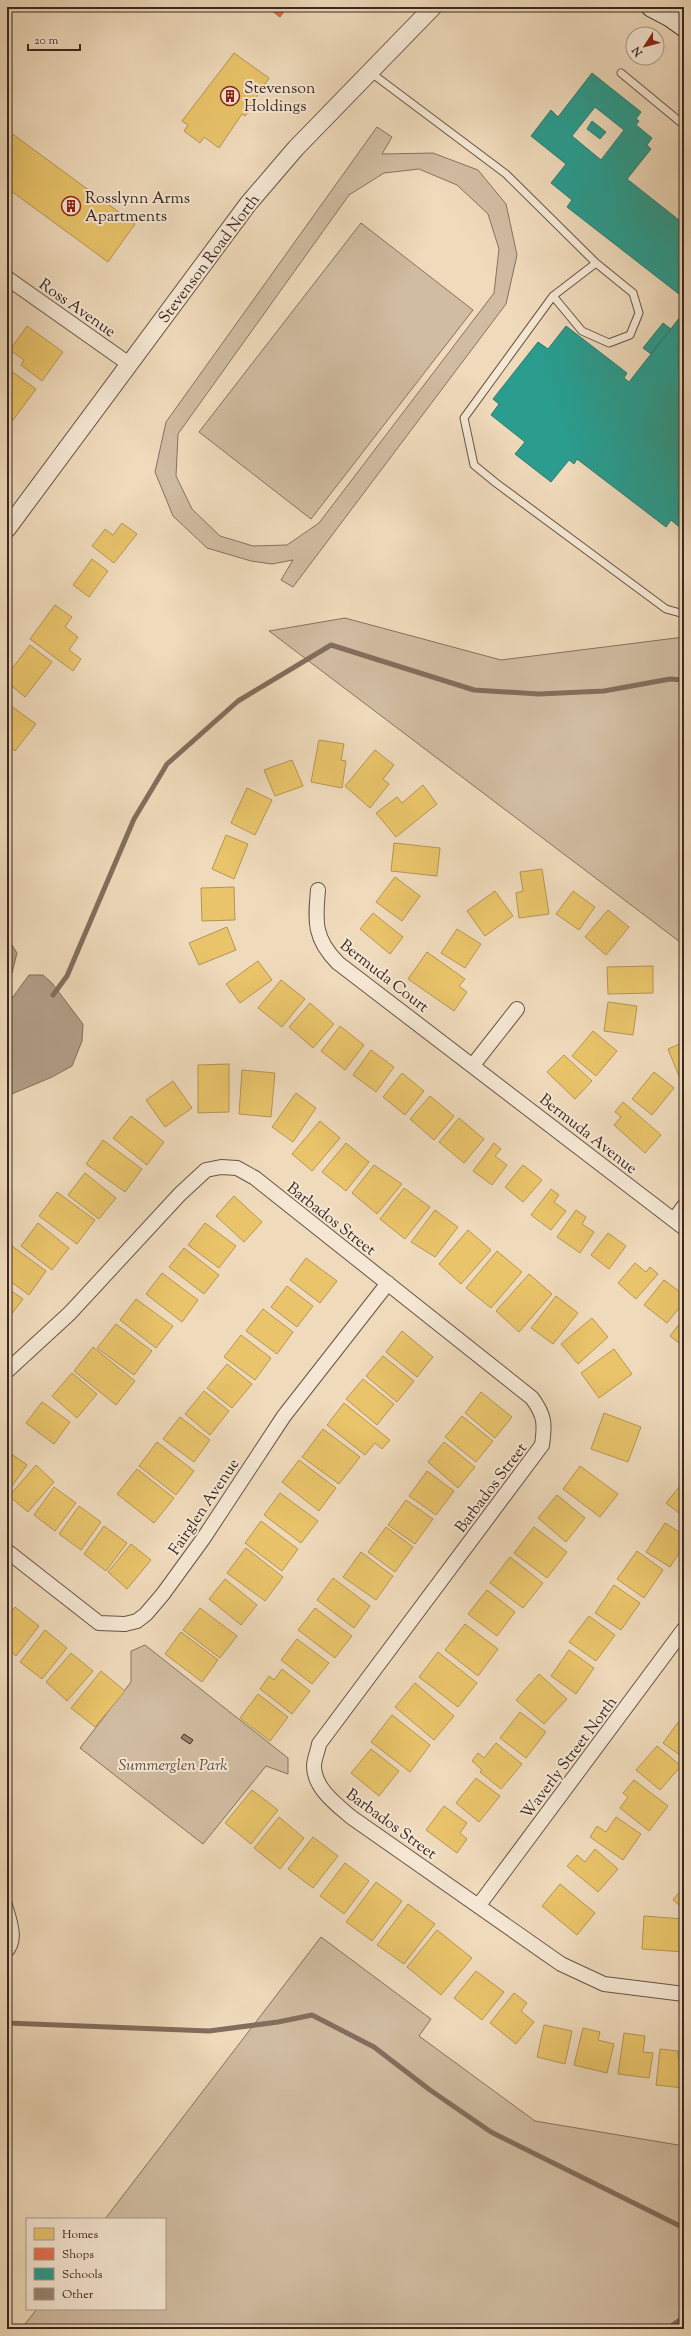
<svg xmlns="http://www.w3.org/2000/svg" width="691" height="2336" viewBox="0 0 691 2336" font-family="'Sorts Mill Goudy',serif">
  <rect width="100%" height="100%" fill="#efdabb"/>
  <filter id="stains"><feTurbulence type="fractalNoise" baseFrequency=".005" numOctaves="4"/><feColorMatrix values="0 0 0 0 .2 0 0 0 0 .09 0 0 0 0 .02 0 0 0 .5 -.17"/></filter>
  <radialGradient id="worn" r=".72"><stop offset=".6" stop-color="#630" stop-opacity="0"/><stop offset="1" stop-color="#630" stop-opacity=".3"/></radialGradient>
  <!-- green -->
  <path fill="#d0bca1" stroke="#867260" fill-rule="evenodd" d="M377,127L392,137L382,154L433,153L478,170L506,204L517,255L506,304L293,587L281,580L293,560L272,564L251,561L207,548L173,516L155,472L166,422ZM419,169L457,185L488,214L499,249L494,293L319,523L287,545L253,546L220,536L192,509L176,476L178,434L349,195L384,173Z
    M361,223L473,310L311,519L199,432Z
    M345,618L501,660L684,637V945L269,631Z
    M145,1645L288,1758V1774L266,1766L203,1844L80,1748L131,1682V1651Z
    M321,1937L431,2019L419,2036L535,2121L684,2146V2329H21L37,2309H165V2219H105Z"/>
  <!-- water -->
  <path fill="#b29d86" stroke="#826e5d" d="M7,937L17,953L12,973L7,980Z
    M29,975H43L52,983L83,1024L82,1041L72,1066L52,1077L7,1096V1005Z"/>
  <!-- homes -->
  <path fill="#e9c46a" stroke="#b59554" d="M234,53L269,78L251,105L253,106L245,116L242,114L219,148L204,137L200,143L184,131L188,125L182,121Z
    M7,130L135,224L108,262L7,188Z
    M27,326L63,352L42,381L21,365L24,360L10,350Z
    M7,368L36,389L13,420L7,416Z
    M7,423L12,427L7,435Z
    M122,523L137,534L114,563L92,546L105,529L113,535Z
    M92,559L108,571L89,597L73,585Z
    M55,605L72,617L65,627L78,637L69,650L81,659L73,671L30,639Z
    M30,645L52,662L25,697L7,682V675Z
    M7,703L36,724L15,751L11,748L7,753Z
    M319,740L344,744L341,760L346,761L342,788L311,782Z
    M375,750L394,765L383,779L389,784L370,808L345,786Z
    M292,760L303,786L275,796L264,770Z
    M423,785L437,804L396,837L376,813L397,797L402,803Z
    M247,788L272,800L255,835L231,823Z
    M226,835L248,844L234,879L212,869Z
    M394,843L440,848L437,876L391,871Z
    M542,869L549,914L519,918L516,893L523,891L520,872Z
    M395,877L420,896L402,921L376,902Z
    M234,887L235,920L202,921L201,888Z
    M495,891L513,916L485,936L467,911Z
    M573,891L595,907L579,930L556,914Z
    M608,910L629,927L606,955L585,937Z
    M373,913L403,937L390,954L360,929Z
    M227,927L236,950L199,965L189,943Z
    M457,929L481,944L465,968L441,953Z
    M427,952L465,979L459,986L467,992L454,1011L408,979Z
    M258,961L272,980L240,1003L226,984Z
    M653,966V993L608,994L607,967Z
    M281,980L305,999L282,1027L258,1008Z
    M608,1002L637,1006L633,1035L604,1031Z
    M310,1003L334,1024L313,1048L289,1027Z
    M340,1026L364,1045L345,1070L321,1051Z
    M593,1031L617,1051L596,1076L572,1056Z
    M684,1042V1080L681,1081L668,1049Z
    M371,1050L394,1067L376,1092L353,1075Z
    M564,1055L592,1081L575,1099L547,1072Z
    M229,1064V1112L198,1113V1065Z
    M242,1070L275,1073L271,1117L239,1114Z
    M654,1072L674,1088L652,1115L632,1099Z
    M402,1073L424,1091L405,1115L383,1097Z
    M173,1081L192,1108L165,1127L146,1100Z
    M296,1093L316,1108L293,1142L272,1127Z
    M430,1096L454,1116L434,1140L410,1119Z
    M623,1102L661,1135L645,1153L614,1125L621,1117L615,1112Z
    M131,1116L164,1142L147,1165L113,1138Z
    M459,1118L484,1139L464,1163L439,1142Z
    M320,1121L340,1138L312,1171L292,1154Z
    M103,1140L142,1169L125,1192L86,1164Z
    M346,1143L369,1162L346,1191L322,1172Z
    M494,1143L501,1149L495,1156L507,1165L492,1185L473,1171Z
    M374,1165L402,1184L377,1214L352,1193Z
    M523,1165L542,1180L523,1202L505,1187Z
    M85,1173L116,1198L99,1219L68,1195Z
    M404,1188L430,1207L405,1239L380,1219Z
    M551,1189L559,1195L554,1202L566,1211L551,1230L531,1215Z
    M57,1192L95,1220L77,1244L39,1216Z
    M234,1196L262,1222L244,1242L216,1216Z
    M435,1210L458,1227L435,1257L411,1242Z
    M576,1210L586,1217L582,1224L594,1232L580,1253L557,1237Z
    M38,1223L69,1248L52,1270L21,1246Z
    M205,1223L236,1246L219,1268L188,1245Z
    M468,1230L491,1250L461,1284L439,1264Z
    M608,1233L626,1246L609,1269L591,1255Z
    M8,1243L46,1271L29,1295L7,1279Z
    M184,1248L219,1275L204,1294L169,1267Z
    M497,1251L522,1272L491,1308L466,1288Z
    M306,1258L337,1281L320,1303L290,1280Z
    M635,1263L646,1272L650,1267L658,1274L636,1299L618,1283Z
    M162,1273L198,1300L182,1322L146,1294Z
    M529,1274L552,1294L519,1332L496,1311Z
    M664,1280L684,1295V1302L667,1323L644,1305Z
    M287,1286L313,1306L297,1327L271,1307Z
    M7,1288L23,1299L7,1320Z
    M556,1296L578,1313L553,1344L531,1328Z
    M136,1299L173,1326L156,1348L120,1320Z
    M263,1309L293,1332L277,1354L246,1331Z
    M592,1318L608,1337L578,1364L561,1344Z
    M684,1318V1347L670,1336Z
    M116,1324L152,1351L134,1375L97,1348Z
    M402,1331L433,1357L417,1377L386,1352Z
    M241,1335L271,1358L255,1380L224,1357Z
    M93,1347L135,1381L116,1405L74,1371Z
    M614,1349L632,1374L599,1398L581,1373Z
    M383,1356L414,1381L397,1402L366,1376Z
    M227,1364L252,1384L232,1408L207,1388Z
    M72,1373L97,1394L77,1418L52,1396Z
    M363,1379L394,1404L377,1425L346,1399Z
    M204,1391L229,1411L210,1435L185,1414Z
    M481,1392L512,1417L495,1438L465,1413Z
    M42,1402L70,1422L54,1444L26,1423Z
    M344,1403L390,1440L382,1449L375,1443L365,1455L327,1425Z
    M604,1413L641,1427L628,1462L591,1449Z
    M462,1416L493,1441L476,1462L445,1437Z
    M180,1417L210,1440L194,1462L163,1439Z
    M323,1429L360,1457L339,1484L302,1457Z
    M157,1442L194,1471L176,1495L139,1466Z
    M444,1442L475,1467L458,1488L428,1462Z
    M7,1451L27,1465L7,1493Z
    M299,1460L336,1488L319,1511L282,1482Z
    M36,1465L54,1482L28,1512L9,1496Z
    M580,1466L618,1494L600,1517L563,1489Z
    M137,1469L174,1498L154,1523L117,1494Z
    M427,1471L454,1491L436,1515L409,1496Z
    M684,1481V1517L666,1503Z
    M54,1487L76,1503L55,1531L34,1515Z
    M280,1493L318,1521L301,1543L264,1515Z
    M557,1495L585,1518L566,1542L538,1518Z
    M406,1500L433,1519L415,1544L388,1525Z
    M79,1506L101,1522L81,1550L59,1534Z
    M261,1521L298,1549L282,1571L245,1543Z
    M665,1523L684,1535V1545L670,1567L646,1552Z
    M104,1526L127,1543L106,1571L84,1554Z
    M386,1527L413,1547L395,1572L368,1552Z
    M534,1527L567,1552L547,1578L514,1553Z
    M131,1544L151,1560L127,1589L108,1572Z
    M246,1548L283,1577L265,1601L227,1573Z
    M637,1551L663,1570L644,1598L617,1579Z
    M361,1552L393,1576L376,1600L343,1577Z
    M510,1557L543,1583L523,1608L490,1583Z
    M333,1578L370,1606L354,1628L317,1600Z
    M225,1579L257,1605L241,1625L209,1599Z
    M614,1585L640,1603L621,1630L595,1613Z
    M487,1590L515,1612L497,1636L468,1614Z
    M15,1607L39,1626L16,1656L7,1648V1618Z
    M200,1608L237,1636L220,1658L183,1630Z
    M315,1608L352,1636L335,1658L298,1630Z
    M589,1616L615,1635L596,1661L569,1642Z
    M465,1624L498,1649L478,1676L445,1650Z
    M45,1630L67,1648L42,1679L20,1662Z
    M181,1632L218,1660L202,1682L165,1654Z
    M297,1639L329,1663L312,1684L281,1660Z
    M569,1650L594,1668L576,1694L551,1676Z
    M438,1652L477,1683L458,1707L419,1677Z
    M71,1653L93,1671L67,1701L46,1682Z
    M282,1669L310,1691L292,1714L260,1689L269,1676L274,1680Z
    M101,1671L125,1691L95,1727L71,1708Z
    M539,1674L567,1699L544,1724L516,1700Z
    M415,1683L454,1716L434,1740L395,1707Z
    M258,1694L288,1717L270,1741L240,1718Z
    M520,1712L546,1732L526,1758L500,1738Z
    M392,1715L430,1745L410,1772L371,1742Z
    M682,1717L684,1718V1758L663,1743Z
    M496,1743L522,1764L501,1789L480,1772L482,1770L472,1761L478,1753L484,1758Z
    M657,1746L681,1766L660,1790L636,1770Z
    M371,1749L399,1771L379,1796L351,1773Z
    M476,1778L500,1796L479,1822L456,1803Z
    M634,1780L668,1806L649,1831L620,1808L628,1797L623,1793Z
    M252,1790L278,1810L251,1844L225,1823Z
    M444,1806L467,1823L460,1833L467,1839L457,1853L426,1830Z
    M279,1817L304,1838L280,1869L254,1848Z
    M616,1817L641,1834L623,1860L590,1837L597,1826L606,1832Z
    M313,1837L338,1856L313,1888L288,1869Z
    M595,1849L618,1869L598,1892L567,1866L577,1855L585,1862Z
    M345,1863L369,1881L344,1914L320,1896Z
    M376,1882L402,1901L372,1941L346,1922Z
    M560,1884L595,1913L577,1935L542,1906Z
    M684,1886V1909L673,1900Z
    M408,1904L435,1924L404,1964L377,1945Z
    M644,1916L684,1919V1952L642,1949Z
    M437,1930L472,1958L441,1995L407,1967Z
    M476,1971L504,1992L482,2020L454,1998Z
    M514,1993L527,2003L521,2011L534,2022L516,2044L490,2023Z
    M544,2025L572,2031L565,2064L537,2057Z
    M583,2028L600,2032L598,2040L614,2044L607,2073L574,2065Z
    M624,2033L645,2036L643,2052L653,2053L649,2078L618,2074Z
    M660,2049L678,2051V2058L684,2059V2088L656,2085Z"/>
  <!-- shops -->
  <path fill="#e76f51" stroke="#b35a42" d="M267,7H287L280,17Z"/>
  <!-- schools -->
  <path fill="#2a9d8f" stroke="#2f7a6e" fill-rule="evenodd" d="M592,73L641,112L636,119L639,121L636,125L652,138L647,145L651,149L627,179L684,224V298L567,207L572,200L551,183L566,164L531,136L551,110L558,117ZM595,107L624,130L601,160L572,136Z
    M592,121L606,132L600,139L587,129Z
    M684,312V531L671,520L666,527L577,459L574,464L569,460L551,482L515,454L525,442L491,415L499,404L493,399L538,342L548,349L566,326L627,373L624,378L629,382Z
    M663,323L671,329L651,354L643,348Z"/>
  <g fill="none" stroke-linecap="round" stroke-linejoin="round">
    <!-- stream -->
    <path stroke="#826e5d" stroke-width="5" d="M53,995L67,976L134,819L167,764L238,701L331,645L474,690L539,694L604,691L670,679L684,680
      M7,2023L209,2031L278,2022L312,2015L374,2047L430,2090L491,2132L684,2228
      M667,2329L684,2317"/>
  </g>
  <!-- building -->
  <path fill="#998571" stroke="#3b2820" d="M184,1734L193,1740L190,1744L181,1738Z"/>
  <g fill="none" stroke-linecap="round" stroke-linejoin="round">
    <defs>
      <path id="service" d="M370,72L506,174L596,263L633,293L639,313L630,335L609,343L582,331L553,296L596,263
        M621,73L684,125
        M553,296L464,418L474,465L496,483L666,609L684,614
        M7,1900C12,1918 23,1941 7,1955"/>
      <path id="minor" d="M7,278L129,364
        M318,890C315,922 314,939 338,963L684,1228
        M473,1065L517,1009
        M674,1220L684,1206
        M7,1371L70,1313L180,1194L206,1170L221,1167L237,1168L255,1178L532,1398C545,1416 545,1424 542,1445L319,1744C318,1751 314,1759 314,1766C314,1788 336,1804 351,1817L561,1964L604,1984L684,1994
        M7,1551L99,1623L125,1624L137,1621L146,1614L163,1594L203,1539L284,1416L388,1283
        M479,1905L684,1629"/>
      <path id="tertiary" d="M7,529L248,204L296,148L433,7"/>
      <path id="secondary" d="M651,7L670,17L684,27"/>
    </defs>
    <!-- service casing -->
    <use href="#service" stroke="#685447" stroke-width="9"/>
    <!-- minor casing -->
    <use href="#minor" stroke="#685447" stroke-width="16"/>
    <!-- tertiary casing -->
    <use href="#tertiary" stroke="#685447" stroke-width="19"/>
    <!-- secondary casing -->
    <use href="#secondary" stroke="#3b2820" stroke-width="21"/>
    <!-- service -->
    <use href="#service" stroke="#f5e7d3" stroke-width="7"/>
    <!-- minor -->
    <use href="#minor" stroke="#f5e7d3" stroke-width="14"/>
    <!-- tertiary -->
    <use href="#tertiary" stroke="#f5e7d3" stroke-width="17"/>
    <!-- secondary -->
    <use href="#secondary" stroke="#f5e7d3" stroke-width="19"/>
  </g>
  <!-- icons -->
  <defs>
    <symbol id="building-ring" viewBox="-11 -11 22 22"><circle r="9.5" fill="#f5e7d3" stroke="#8f2418" stroke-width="1.5"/><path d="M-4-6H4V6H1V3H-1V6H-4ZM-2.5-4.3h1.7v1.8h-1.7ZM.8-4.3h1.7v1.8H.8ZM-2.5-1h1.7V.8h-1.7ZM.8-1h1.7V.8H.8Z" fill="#8f2418"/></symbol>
  </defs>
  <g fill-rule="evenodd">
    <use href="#building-ring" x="219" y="85" width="22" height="22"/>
    <use href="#building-ring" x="60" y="195" width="22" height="22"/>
  </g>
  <g text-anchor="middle" stroke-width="4" stroke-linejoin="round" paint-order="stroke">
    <!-- poi labels -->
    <g font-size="16" fill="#3b2820" stroke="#f5e7d3" text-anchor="start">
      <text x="244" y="93">Stevenson<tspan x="244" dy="18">Holdings</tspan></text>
      <text x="85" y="203">Rosslynn Arms<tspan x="85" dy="18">Apartments</tspan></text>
    </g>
    <!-- street labels -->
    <g font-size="16" fill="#3b2820" stroke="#f5e7d3">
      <text transform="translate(208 258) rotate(-53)" y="6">Stevenson Road North</text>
      <text transform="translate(78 307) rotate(35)" y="6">Ross Avenue</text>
      <text transform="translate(385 975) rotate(38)" y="6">Bermuda Court</text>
      <text transform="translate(589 1133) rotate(38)" y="6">Bermuda Avenue</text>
      <text transform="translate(332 1218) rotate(38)" y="6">Barbados Street</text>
      <text transform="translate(490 1487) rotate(-53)" y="6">Barbados Street</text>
      <text transform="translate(203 1506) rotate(-56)" y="6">Fairglen Avenue</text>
      <text transform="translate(568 1757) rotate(-53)" y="6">Waverly Street North</text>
      <text transform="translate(392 1823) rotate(36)" y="6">Barbados Street</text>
    </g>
    <!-- park labels -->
    <g font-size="16" font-style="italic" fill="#604d40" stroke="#f5e7d3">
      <text x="173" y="1770">Summerglen Park</text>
    </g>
  </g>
  <!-- margin -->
  <rect width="691" height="2336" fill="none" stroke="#efdabb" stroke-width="24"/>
  <rect x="8" y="8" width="675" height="2320" fill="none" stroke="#3b2820" stroke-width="2"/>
  <rect x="12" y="12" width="667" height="2312" fill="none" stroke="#3b2820"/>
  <!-- legend -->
  <rect x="26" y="2218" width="140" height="92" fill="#f5e7d3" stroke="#ab9b8b"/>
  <rect x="34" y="2228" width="20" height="12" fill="#e9c46a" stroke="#ab9b8b"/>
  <text x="62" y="2238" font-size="12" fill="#3b2820">Homes</text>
  <rect x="34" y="2248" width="20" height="12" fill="#e76f51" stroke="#ab9b8b"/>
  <text x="62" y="2258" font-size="12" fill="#3b2820">Shops</text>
  <rect x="34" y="2268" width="20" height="12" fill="#2a9d8f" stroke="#ab9b8b"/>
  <text x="62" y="2278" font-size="12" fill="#3b2820">Schools</text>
  <rect x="34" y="2288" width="20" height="12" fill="#998571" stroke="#ab9b8b"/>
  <text x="62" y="2298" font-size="12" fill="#3b2820">Other</text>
  <!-- north arrow -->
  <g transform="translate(645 46) rotate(234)"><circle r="19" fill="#f5e7d3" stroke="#ab9b8b"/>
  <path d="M0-3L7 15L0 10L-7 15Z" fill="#8f2418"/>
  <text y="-6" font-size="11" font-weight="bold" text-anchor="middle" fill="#3b2820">N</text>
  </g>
  <!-- scale -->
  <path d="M28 44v6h52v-6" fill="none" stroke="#3b2820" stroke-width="2"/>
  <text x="34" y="44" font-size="12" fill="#3b2820" stroke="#f5e7d3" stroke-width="3" paint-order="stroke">20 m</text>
  <rect width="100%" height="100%" filter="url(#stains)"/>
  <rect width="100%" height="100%" fill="url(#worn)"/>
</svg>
